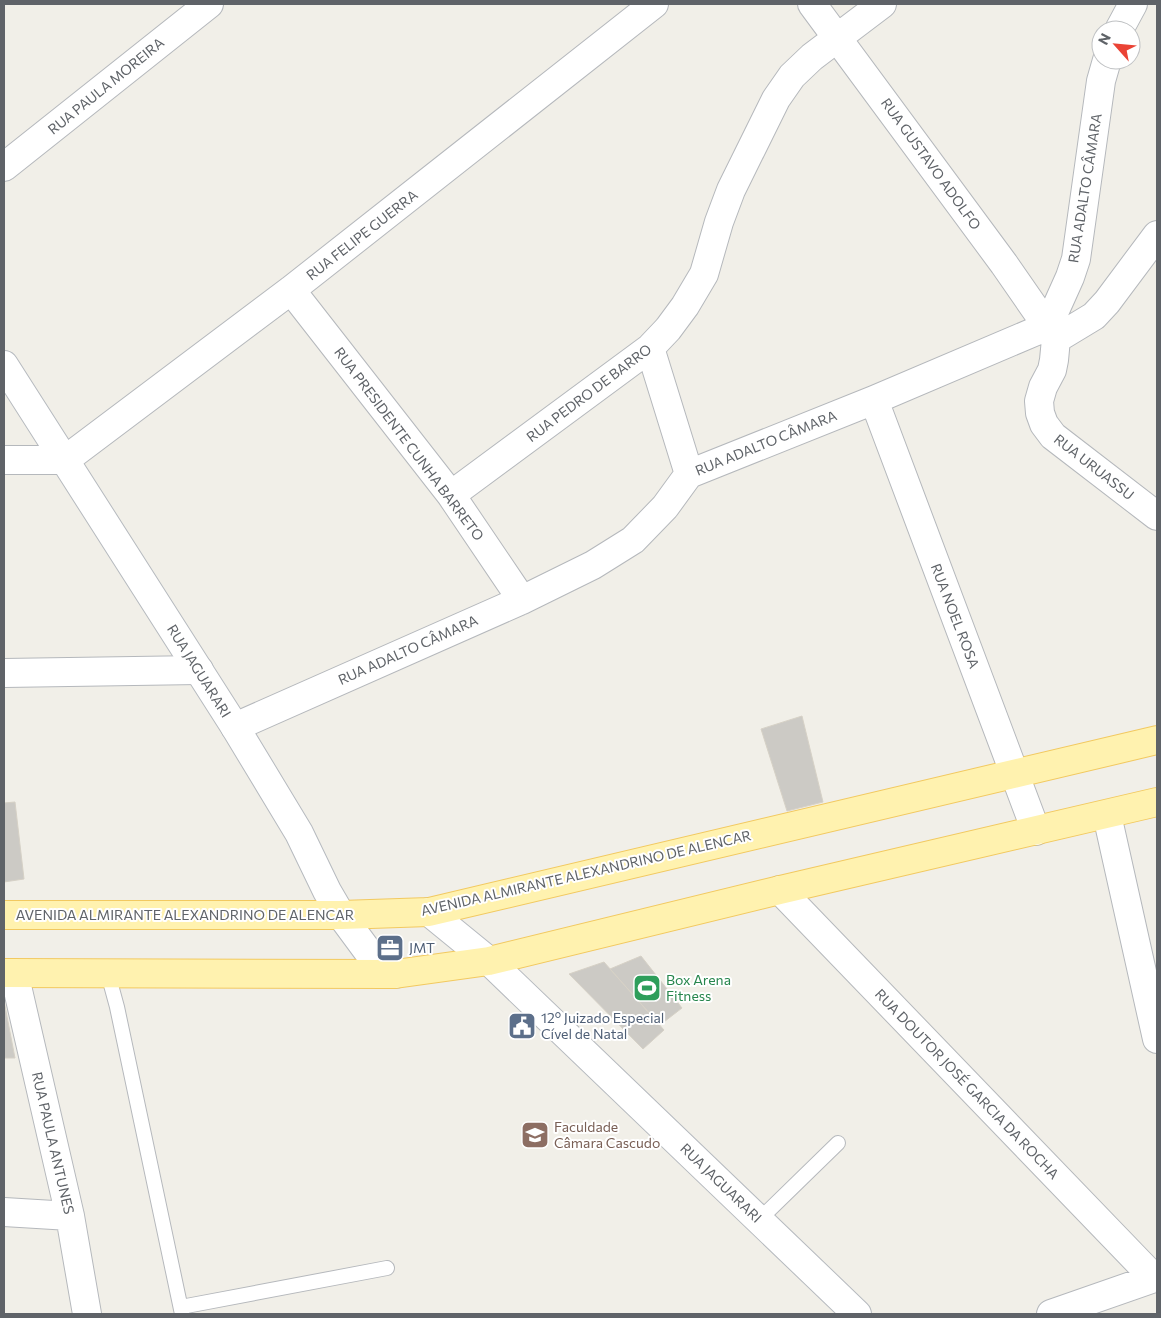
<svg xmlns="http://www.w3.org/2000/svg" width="1161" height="1318" viewBox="0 0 1161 1318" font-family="Commissioner,sans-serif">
  <rect width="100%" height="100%" fill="#f1efe8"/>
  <!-- building -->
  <path fill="#cccac5" stroke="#d6d1c6" d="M802,716L823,802L787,811L761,729Z
    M15,802L24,879L4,882V803Z
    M641,956L682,1008L660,1025L610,969Z
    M604,962L664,1030L643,1049L569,974Z
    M4,1001L15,1058H4Z"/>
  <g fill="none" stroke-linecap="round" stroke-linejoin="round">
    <defs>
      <path id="lane" d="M108,974L117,1007L182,1314
        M759,1220L838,1143
        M181,1307L387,1268"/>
      <path id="street" d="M812,4L1004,264L1056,339L1054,360L1052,370L1043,387L1039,401L1040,413L1044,424L1053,436L1157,516
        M1119,30L1133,4
        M4,167L209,4
        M291,290L451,495L522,600
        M1056,339L1094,316L1107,302L1157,235
        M650,348L689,474
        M874,400L1036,831
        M4,460H65L291,290L654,4
        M451,495L650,348L668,329L685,306L704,274L719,222L731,190L776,99L792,76L812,57L882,4
        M4,673L199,670
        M235,727L522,600L593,565L633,540L665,507L689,474L874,400L1048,326L1070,277L1076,259L1101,81L1107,60
        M1107,815L1157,1039
        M780,890L1154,1278
        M14,973L70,1216L87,1314
        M4,1212L70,1216
        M1051,1314L1157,1277"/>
      <path id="secondary" d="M4,365L235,727L299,833L327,891L341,915L372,957L395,974
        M429,912L489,961L857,1314"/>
      <path id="primary" d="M4,915H341L429,912L1157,740
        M4,973L395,974L489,961L780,890L1157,802"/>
    </defs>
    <!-- lane casing -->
    <use href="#lane" stroke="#b5b8bc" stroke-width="16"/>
    <!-- street casing -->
    <use href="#street" stroke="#b5b8bc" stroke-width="30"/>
    <!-- secondary casing -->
    <use href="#secondary" stroke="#b6babf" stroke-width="30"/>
    <!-- primary casing -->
    <use href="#primary" stroke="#f2c960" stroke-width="30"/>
    <!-- lane -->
    <use href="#lane" stroke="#fff" stroke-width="14"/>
    <!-- street -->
    <use href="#street" stroke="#fff" stroke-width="28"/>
    <!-- secondary -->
    <use href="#secondary" stroke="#fff" stroke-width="28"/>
    <!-- primary -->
    <use href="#primary" stroke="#fff2af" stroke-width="28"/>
  </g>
  <!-- icons -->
  <defs>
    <symbol id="office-square" viewBox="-11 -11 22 22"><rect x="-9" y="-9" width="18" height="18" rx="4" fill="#5c6f8a" stroke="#fff"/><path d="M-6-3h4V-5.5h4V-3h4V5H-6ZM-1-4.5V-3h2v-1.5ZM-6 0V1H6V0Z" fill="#fff"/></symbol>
    <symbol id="stadium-square" viewBox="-11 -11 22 22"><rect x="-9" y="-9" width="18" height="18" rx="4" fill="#2e9e5b" stroke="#fff"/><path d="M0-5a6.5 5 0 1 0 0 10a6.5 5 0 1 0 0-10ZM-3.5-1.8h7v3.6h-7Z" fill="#fff"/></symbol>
    <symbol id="civic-square" viewBox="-11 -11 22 22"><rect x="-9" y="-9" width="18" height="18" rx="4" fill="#5c6f8a" stroke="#fff"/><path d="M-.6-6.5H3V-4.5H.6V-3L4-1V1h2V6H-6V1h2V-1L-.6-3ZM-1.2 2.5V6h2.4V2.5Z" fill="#fff"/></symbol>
    <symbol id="university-square" viewBox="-11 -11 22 22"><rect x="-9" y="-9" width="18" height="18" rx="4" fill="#8d6e63" stroke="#fff"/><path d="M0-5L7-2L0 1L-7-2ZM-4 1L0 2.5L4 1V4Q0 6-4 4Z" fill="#fff"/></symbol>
  </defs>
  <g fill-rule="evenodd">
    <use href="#office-square" x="374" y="932" width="32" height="32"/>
    <use href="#stadium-square" x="631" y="972" width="32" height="32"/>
    <use href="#civic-square" x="506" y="1010" width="32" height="32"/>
    <use href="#university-square" x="519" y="1119" width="32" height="32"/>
  </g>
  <g text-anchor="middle" stroke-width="4" stroke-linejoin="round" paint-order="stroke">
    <!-- street labels -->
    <g font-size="14" fill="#5f6368" stroke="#fff">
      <text transform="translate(106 86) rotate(-39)" y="5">RUA PAULA MOREIRA</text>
      <text transform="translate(931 164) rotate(54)" y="5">RUA GUSTAVO ADOLFO</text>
      <text transform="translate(1085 188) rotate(-81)" y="5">RUA ADALTO CÂMARA</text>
      <text transform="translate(362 235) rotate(-38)" y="5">RUA FELIPE GUERRA</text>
      <text transform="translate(589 393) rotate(-37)" y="5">RUA PEDRO DE BARRO</text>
      <text transform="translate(766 443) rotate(-22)" y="5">RUA ADALTO CÂMARA</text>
      <text transform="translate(409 444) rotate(53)" y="5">RUA PRESIDENTE CUNHA BARRETO</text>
      <text transform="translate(1094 467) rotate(38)" y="5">RUA URUASSU</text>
      <text transform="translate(955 616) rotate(69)" y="5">RUA NOEL ROSA</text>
      <text transform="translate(408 650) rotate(-24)" y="5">RUA ADALTO CÂMARA</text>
      <text transform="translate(199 671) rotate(58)" y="5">RUA JAGUARARI</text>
      <text transform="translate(586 873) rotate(-13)" y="5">AVENIDA ALMIRANTE ALEXANDRINO DE ALENCAR</text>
      <text x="185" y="920">AVENIDA ALMIRANTE ALEXANDRINO DE ALENCAR</text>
      <text transform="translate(967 1084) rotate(46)" y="5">RUA DOUTOR JOSÉ GARCIA DA ROCHA</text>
      <text transform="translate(53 1143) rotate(77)" y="5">RUA PAULA ANTUNES</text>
      <text transform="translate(721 1183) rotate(44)" y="5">RUA JAGUARARI</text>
    </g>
    <!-- service labels -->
    <g font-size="14" fill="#4e5e75" stroke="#fff" text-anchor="start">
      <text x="409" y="953">JMT</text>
      <text x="541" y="1023">12º Juizado Especial<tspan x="541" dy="16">Cível de Natal</tspan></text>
    </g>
    <!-- leisure labels -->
    <g font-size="14" fill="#27864d" stroke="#fff" text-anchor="start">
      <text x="666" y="985">Box Arena<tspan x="666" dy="16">Fitness</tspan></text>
    </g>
    <!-- education labels -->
    <g font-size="14" fill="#785e54" stroke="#fff" text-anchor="start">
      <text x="554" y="1132">Faculdade<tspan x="554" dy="16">Câmara Cascudo</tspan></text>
    </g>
  </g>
  <!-- border -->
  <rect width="1161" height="1318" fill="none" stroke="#5f6368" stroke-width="10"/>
  <!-- north arrow -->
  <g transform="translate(1116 45) rotate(297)"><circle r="24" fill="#ffffff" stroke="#bfc1c3"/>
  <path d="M0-4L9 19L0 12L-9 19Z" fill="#ea4335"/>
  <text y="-8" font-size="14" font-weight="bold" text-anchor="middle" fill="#5f6368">N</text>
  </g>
</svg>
